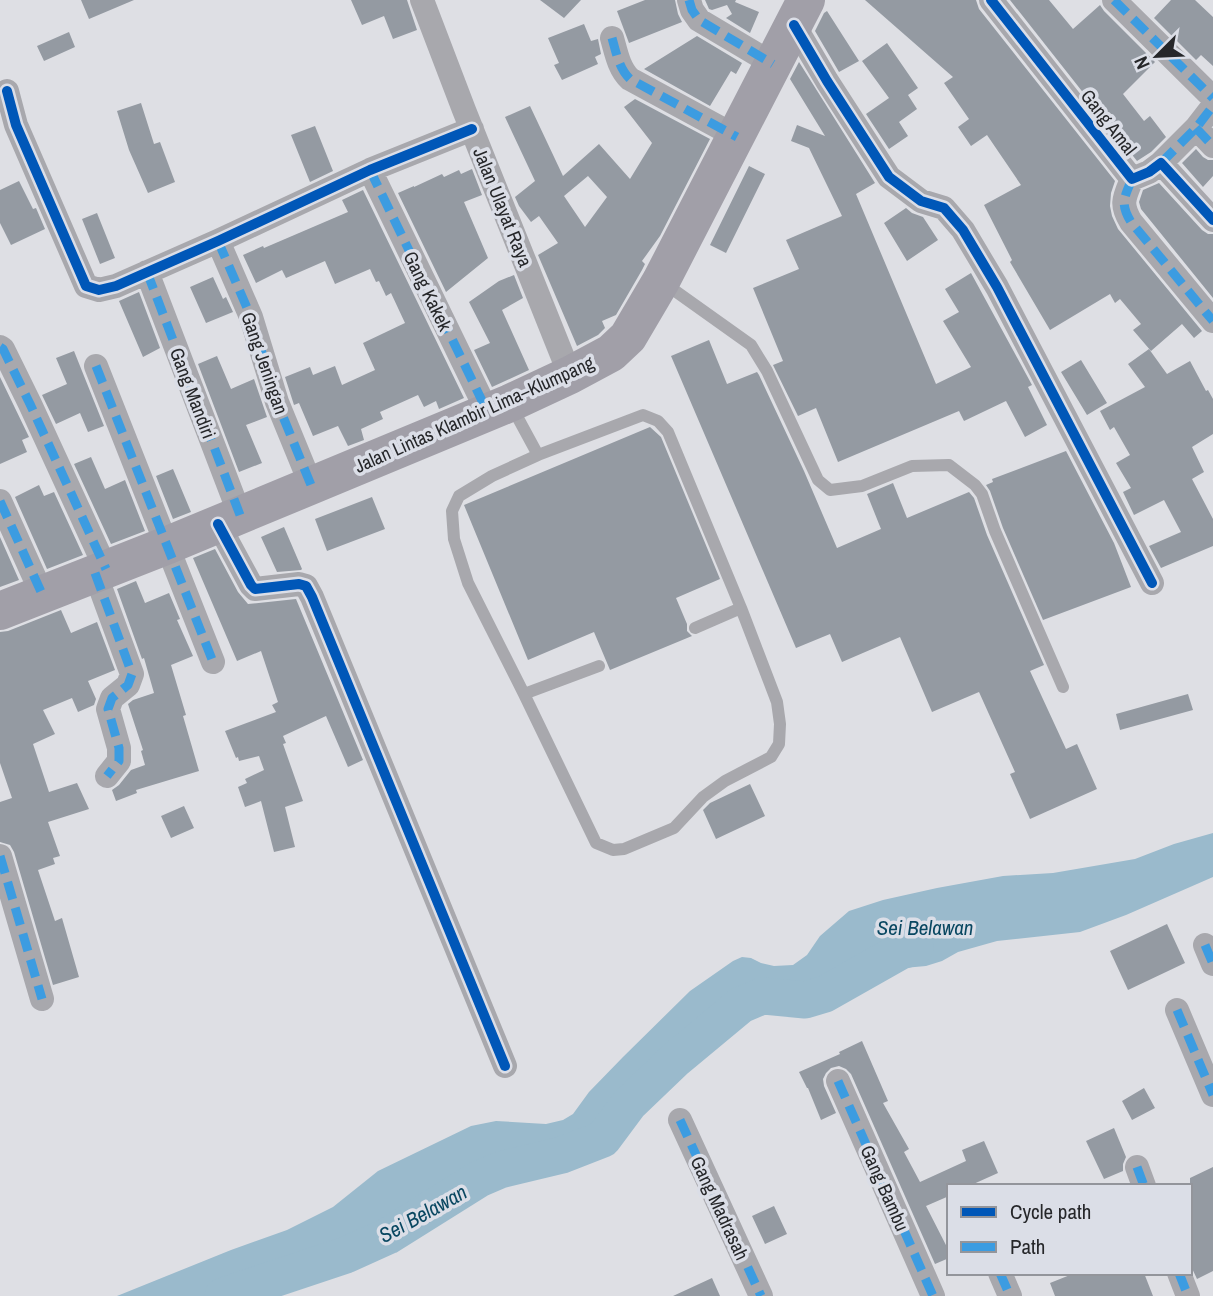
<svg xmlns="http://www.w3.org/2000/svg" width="1213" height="1296" viewBox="0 0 1213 1296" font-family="'Archivo Narrow',sans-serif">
  <rect width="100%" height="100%" fill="#dedfe4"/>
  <!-- water -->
  <path fill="#9abacc" d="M1213,833V877L1126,915L1080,932L997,941L958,952L942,961L926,966L904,968H871L856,971L814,988L753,992L737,998L726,1006L719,1023L714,1027L696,1033L684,1039L617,1115L577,1143L472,1187L435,1207L254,1296H117L231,1250L287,1230L333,1207L378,1171L471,1126L496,1121L546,1124L563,1120L573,1114L589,1092L623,1057L690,991L733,961L742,957L751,958L761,963L774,966L793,965L807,955L820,936L849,911L883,900L937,888L1003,876L1053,873L1135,859L1174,844Z"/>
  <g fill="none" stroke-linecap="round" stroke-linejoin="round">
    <!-- river -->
    <path stroke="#9abacc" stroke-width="37" d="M223,1296L346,1255L388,1236L479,1179L500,1170L562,1155L603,1139L629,1104L676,1059L741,1005L762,996L805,1000L825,994L901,951L915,947"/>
  </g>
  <!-- building -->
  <path fill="#949aa2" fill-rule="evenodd" d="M81,0H134L89,19Z
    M351,0H407L417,30L393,39L384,16L362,25Z
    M540,0H581L564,18Z
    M645,0H675L678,14L682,22L629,43L617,11Z
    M705,0H736L735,2L759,12L750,33L726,18L732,14L727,5L712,10L709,9Z
    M865,0H976L979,9L1115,181L1111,193L1110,206L1112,216L1118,229L1202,331L1194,338L1182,324L1151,351L1133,330L1141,324L1120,299L1115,303L1110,294L1050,330L1010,262L1012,260L984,205L1021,185L987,135L971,146L958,127L969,119L944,83L953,77Z
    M1010,0H1049L1073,29L1100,5L1104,11L1155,62L1123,94L1144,121L1150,116L1166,137L1151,152L1137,161Z
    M1171,0H1195L1213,17V66L1201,55L1196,60L1154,18Z
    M827,11L859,61L839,72L815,31L824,13Z
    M584,24L591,41L598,39L601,54L595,57L598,64L562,80L554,65L559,63L548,38Z
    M69,32L75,47L44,61L37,46Z
    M697,36L742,63L736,74L731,71L710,106L644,69Z
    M887,43L918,88L908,95L917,109L899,122L908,136L889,149L866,114L889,98L862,61Z
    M799,62L875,183L856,194L936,384L971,367L943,321L959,312L945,289L971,273L1032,385L1028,387L1047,425L1025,437L1006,401L964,421L959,411L838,462L816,408L798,416L773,365L783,361L753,288L799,269L786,240L842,216L809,148L791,141L797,125L825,136L790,79Z
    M635,99L710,139L660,236L642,261L645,264L642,270L616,315L602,321L605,328L598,335L577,346L538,255L558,243L539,216L531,222L519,206L515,197L535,181L505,117L530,106L563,176L599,144L630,179L652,143L624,107ZM588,176L607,197L585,227L564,196Z
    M141,103L154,144L160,142L175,182L148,193L129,150L117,111Z
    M315,126L333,171L310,182L291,135Z
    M1196,149L1203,157L1208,160H1213V176L1203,187L1182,163Z
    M749,166L765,174L726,253L710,245Z
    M472,169L482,195L464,202L488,258L446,292L398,193L414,186V187L442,174L444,177L459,170L461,174Z
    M19,181L33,209L36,208L45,229L11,245L0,223V190Z
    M1159,183L1202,230L1208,234H1213V298L1141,209L1139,202L1143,190Z
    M363,190L464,398L439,409L436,401L424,407L418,395L380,412L383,419L361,429L364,440L348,446L338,426L313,436L299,403L294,405L285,377L310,367L313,375L335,366L342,385L375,370L363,343L405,323L391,293L386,296L379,281L376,282L370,269L335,284L325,261L286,278L282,270L256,283L243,255L263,246L264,248L348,212L342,200Z
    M906,208L912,213L923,217L938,240L907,261L884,223Z
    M97,213L115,258L100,264L82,219Z
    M514,275L523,298L502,310L529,370L492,387L474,350L490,343L469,302L499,281Z
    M213,277L223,299L226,297L233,312L206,323L190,287Z
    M139,292L160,348L143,357L119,301Z
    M709,340L727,384L757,372L759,375L804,471L837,548L881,529L867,494L893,483L907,518L969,492L974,498L987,535L1044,665L1030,671L1066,749L1077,744L1097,789L1030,819L1010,774L1015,772L979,692L932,712L900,637L842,662L830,634L796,648L671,356Z
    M1149,349L1167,374L1190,361L1206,391L1208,390L1213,399V434L1192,447L1204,472L1192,479L1213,519V546L1161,568L1149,546L1181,532L1164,500L1134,515L1123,492L1131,488L1116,463L1130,455L1114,427L1110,430L1100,411L1145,387L1128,364Z
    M74,351L104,426L88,432L80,413L56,424L42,395L67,384L56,358Z
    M217,356L231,389L254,379L267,417L246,425L262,463L239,472L198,364Z
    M1081,360L1107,403L1087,415L1061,372Z
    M0,377L29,437L22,440L27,452L0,464Z
    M650,427L661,437L720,579L676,598L687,624V631L692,636L610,670L594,632L528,660L464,505Z
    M1066,451L1114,543L1131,587L1043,620L1003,528L990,491L986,485L993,482L992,479Z
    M91,457L105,489L125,480L145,531L111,544L74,464Z
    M173,469L191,512L173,519L156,476Z
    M39,485L44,496L54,492L83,555L47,569L15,497Z
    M372,497L385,529L327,551L315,519Z
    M284,527L302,569L301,570L277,572L261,537Z
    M0,537L19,580L0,587Z
    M215,549L238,592L248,604L296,599L363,760L348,767L326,716L283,736L286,743L283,744L303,801L285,807L295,847L274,852L261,801L245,807L238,787L247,783L245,779L264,770L259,756L239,761L238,757L236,758L225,731L276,712L272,705L278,702L261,651L237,661L193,558Z
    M136,581L145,603L169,593L180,619L177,620L193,656L171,665L186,715L183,716L199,771L136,790L137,793L116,801L112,790L119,785L131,770L145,765L141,751L143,750L128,704L133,700L154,693L144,658L142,659L117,589Z
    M61,610L71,633L97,622L115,670L88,681L96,699L94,705L78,712L72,698L43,710L55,734L33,744L49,792L77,783L89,809L48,822L60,856L53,858L55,864L38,870L55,921L62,918L79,977L53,985L14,852L10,845L0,842V802L12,798L0,763V632L8,631Z
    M1188,694L1193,710L1120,730L1116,714Z
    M750,784L765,816L716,839L703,810L710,803Z
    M184,806L194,828L171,838L161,816Z
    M1167,924L1185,963L1128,990L1110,951Z
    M862,1041L888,1101L883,1103L909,1149L904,1152L920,1182L966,1161L962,1150L984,1141L998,1173L969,1186H949V1196L926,1206L949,1251V1258L935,1264L851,1074L846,1069L839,1066L831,1068L826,1073L823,1079L824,1086L836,1113L821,1120L808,1088H807L799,1072L840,1054L839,1052Z
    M1144,1088L1155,1108L1132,1120L1122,1101Z
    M1114,1128L1126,1157L1123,1164V1171L1104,1179L1086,1141Z
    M1213,1167V1271L1197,1279L1190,1264V1178Z
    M774,1206L787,1234L765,1244L752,1216Z
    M1075,1273H1144L1153,1296H1055L1050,1283Z
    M712,1278L720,1296H673Z"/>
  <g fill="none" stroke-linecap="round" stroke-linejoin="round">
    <!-- lane -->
    <path stroke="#a8a8ad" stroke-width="12" d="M664,283L751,345L767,371L818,480L830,490L862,486L912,466L949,465L975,485L982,494L995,531L1063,687
      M512,407L538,455L492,476L459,496L452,511L454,539L468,583L524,694L596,843L613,850L624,849L674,828L703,797L725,781L771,757L779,744L780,724L777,702L741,608L668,432L658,421L643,415L538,455
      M695,628L741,608
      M524,694L599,666"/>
    <!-- street -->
    <path stroke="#a8a8ad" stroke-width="24" d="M422,0L464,110L570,375
      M689,0L692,10L699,20L773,64
      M991,0L1132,179L1149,172L1161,163L1213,220
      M1114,0L1213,98
      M794,25L827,81L889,177L921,201L944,208L963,230L997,287L1152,583
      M612,38C616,52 619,69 630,79L737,137
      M7,91L16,125L86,286L99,290L116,286L218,241L370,170L472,129
      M1196,128L1213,146
      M1161,163L1196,128L1213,106
      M370,170L487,411
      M1132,179C1124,198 1120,204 1131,222L1213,321
      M218,241L251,317L277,402L311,485
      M147,272L240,515
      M0,347L3,349L30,404L106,569
      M96,366L213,662
      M0,501L42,594
      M218,524L251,585L255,589L299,584L306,586L312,597L505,1066
      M95,573L132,674L128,685L112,698L108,709L119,748V761L107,776
      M0,856L42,999
      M1205,945L1213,964
      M1177,1010L1213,1095
      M838,1081L933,1296
      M680,1120L761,1296
      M1137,1167L1144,1186
      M1000,1273L1010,1296
      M1179,1273L1188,1296"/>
    <!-- primary -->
    <path stroke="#a19fa8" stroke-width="38" d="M0,611L168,545L510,403L570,375L611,353L628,337L661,281L806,0"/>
    <!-- quiet -->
    <path stroke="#3c9ce1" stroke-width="9" stroke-dasharray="18 9" stroke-linecap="butt" d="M689,0L692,10L699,20L773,64
      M1114,0L1213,98
      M612,38C616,52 619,69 630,79L737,137
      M1196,128L1213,146
      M1161,163L1196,128L1213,106
      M370,170L487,411
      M1132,179C1124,198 1120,204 1131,222L1213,321
      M218,241L251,317L277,402L311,485
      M147,272L240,515
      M0,347L3,349L30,404L106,569
      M96,366L213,662
      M0,501L42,594
      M95,573L132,674L128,685L112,698L108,709L119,748V761L107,776
      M0,856L42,999
      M1205,945L1213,964
      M1177,1010L1213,1095
      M838,1081L933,1296
      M680,1120L761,1296
      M1137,1167L1144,1186
      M1000,1273L1010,1296
      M1179,1273L1188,1296"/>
    <defs>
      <path id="cycleway" d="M991,0L1132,179L1149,172L1161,163L1213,220
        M794,25L827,81L889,177L921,201L944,208L963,230L997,287L1152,583
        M7,91L16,125L86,286L99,290L116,286L218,241L370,170L472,129
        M218,524L251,585L255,589L299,584L306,586L312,597L505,1066"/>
    </defs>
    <!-- cycleway casing -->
    <use href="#cycleway" stroke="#dbdee7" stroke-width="15"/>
    <!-- cycleway -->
    <use href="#cycleway" stroke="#0057b8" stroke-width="10"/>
  </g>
  <g text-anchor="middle" stroke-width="7" stroke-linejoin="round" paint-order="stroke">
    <!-- street labels -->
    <g font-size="19" fill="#26272a" stroke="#dbdee7">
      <text transform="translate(1109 122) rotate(52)" y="7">Gang Amal</text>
      <text transform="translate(503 207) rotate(68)" y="7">Jalan Ulayat Raya</text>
      <text transform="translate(428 291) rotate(64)" y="7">Gang Kakek</text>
      <text transform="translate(265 363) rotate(71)" y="7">Gang Jeningan</text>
      <text transform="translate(193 393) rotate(69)" y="7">Gang Mandiri</text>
      <text transform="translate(474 414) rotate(-24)" y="7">Jalan Lintas Klambir Lima–Klumpang</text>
      <text transform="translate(885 1188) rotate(66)" y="7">Gang Bambu</text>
      <text transform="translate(720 1208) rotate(65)" y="7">Gang Madrasah</text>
    </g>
    <!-- water labels -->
    <g font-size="21" font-style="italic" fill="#094761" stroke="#dbdee7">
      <text x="925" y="935">Sei Belawan</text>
      <text transform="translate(423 1214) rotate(-29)" y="7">Sei Belawan</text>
    </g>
  </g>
  <!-- legend -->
  <rect x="947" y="1184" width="245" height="91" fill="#dbdee7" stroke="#93959b" stroke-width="2"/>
  <rect x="961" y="1207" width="35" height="10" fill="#0057b8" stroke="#93959b" stroke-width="2"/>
  <text x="1010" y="1219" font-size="21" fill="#26272a">Cycle path</text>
  <rect x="961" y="1242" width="35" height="10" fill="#3c9ce1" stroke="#93959b" stroke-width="2"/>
  <text x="1010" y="1254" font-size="21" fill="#26272a">Path</text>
  <!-- north arrow -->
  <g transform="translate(1157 56) rotate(246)" stroke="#dbdee7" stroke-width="5" paint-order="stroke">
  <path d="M0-5L12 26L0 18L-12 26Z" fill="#26272a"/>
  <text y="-10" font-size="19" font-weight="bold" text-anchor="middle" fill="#26272a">N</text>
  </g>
</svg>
